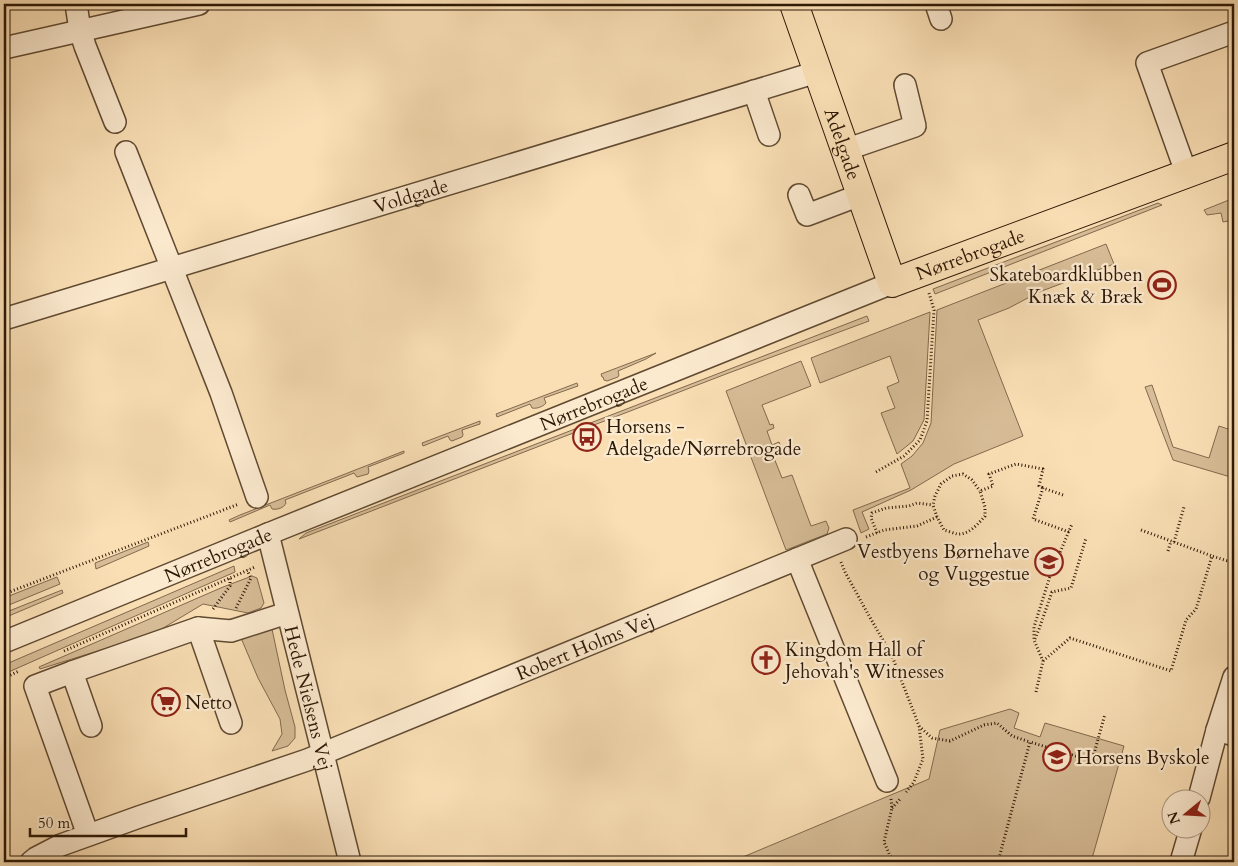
<svg xmlns="http://www.w3.org/2000/svg" width="1238" height="866" viewBox="0 0 1238 866" font-family="Cardo,serif">
  <rect width="100%" height="100%" fill="#fadfb5"/>
  <filter id="stains"><feTurbulence type="fractalNoise" baseFrequency=".004" numOctaves="4"/><feColorMatrix values="0 0 0 0 .2 0 0 0 0 .09 0 0 0 0 .02 0 0 0 .5 -.17"/></filter>
  <radialGradient id="worn" r=".72"><stop offset=".6" stop-color="#630" stop-opacity="0"/><stop offset="1" stop-color="#630" stop-opacity=".3"/></radialGradient>
  <!-- green -->
  <path fill="#d7bd97" stroke="#826a4e" d="M1234,198V220L1223,222L1221,213L1207,215L1204,210Z
    M1158,203L1162,205L935,294L933,289Z
    M1106,244L1114,264L1039,292L1009,308L978,320L1023,436L954,464L911,490L862,512L869,529L861,533L853,510L910,488L901,464L912,456L923,443L931,423L937,310Z
    M930,312L924,420L913,441L897,454L881,413L895,408L887,387L899,382L890,356L820,383L811,358Z
    M867,316L869,321L726,374L299,539L306,533Z
    M656,353L646,359L618,371L619,375L618,377L607,381L604,380L603,377H602L601,374Z
    M801,361L811,386L762,405L770,425L773,424L774,428L767,431L772,445L779,442L782,449L772,453L782,478L792,475L811,526L826,521L829,528L827,534L786,550L726,391Z
    M577,383L578,386L544,398L546,403C543,407 536,409 532,408L530,404L497,417L496,414Z
    M1152,385L1173,447L1209,458L1219,426L1234,431V478L1173,460L1145,387Z
    M480,421V424L462,430L463,435L462,437L452,441L450,440L448,436L423,446L422,443Z
    M404,451V453L368,467L369,471L368,474L357,477L354,473L285,500L286,503C284,508 277,510 272,509L270,505L230,522L229,520L240,515Z
    M148,542L149,546L96,569L95,563Z
    M234,566L235,572L4,674V665Z
    M252,576L257,578L264,603L261,608L248,613L203,604L155,633L40,669L39,667L223,587Z
    M57,577L60,584L4,607V598Z
    M62,590L63,593L4,618V613Z
    M272,629L285,690L295,727V738L288,746L272,751L282,734L280,719L258,678L241,638Z
    M1010,709L1019,713L1014,728L1040,737L1045,723L1124,746L1091,862H731L929,779L940,730Z"/>
  <g fill="none" stroke-linecap="round" stroke-linejoin="round">
    <defs>
      <g id="minor">
        <path d="M76,4L80,30L85,46L115,122"/>
        <path d="M936,4L941,19"/>
        <path d="M4,48L199,4"/>
        <path d="M754,91L769,135"/>
        <path d="M845,150L915,126L905,85"/>
        <path d="M126,152L221,393L257,497"/>
        <path d="M1187,175L1147,63L1234,32"/>
        <path d="M799,195L807,215L860,195"/>
        <path id="s1" d="M4,319L817,72"/>
        <path id="s2" d="M268,534L350,862"/>
        <path d="M797,559L887,781"/>
        <path id="s3" d="M4,642L268,534L892,283"/>
        <path d="M72,672L91,726"/>
        <path d="M231,723L198,628L231,631L287,613"/>
        <path d="M1217,730L1234,735"/>
        <path d="M1199,798L1217,730L1234,677"/>
        <path d="M88,835L35,686L72,672L198,628"/>
        <path id="s4" d="M31,862L36,858L61,845L139,817L307,760L846,539"/>
        <path d="M1181,862L1191,828"/>
      </g>
      <g id="major">
        <path id="s5" d="M794,4L892,283L1234,156"/>
      </g>
    </defs>
    <!-- minor casing -->
    <use href="#minor" stroke="#604a32" stroke-width="24"/>
    <!-- major casing -->
    <use href="#major" stroke="#2d1806" stroke-width="30"/>
    <!-- path -->
    <path stroke="#2d1806" stroke-width="3" stroke-dasharray="1 2.5" stroke-linecap="butt" d="M876,472L904,456L920,440L927,421L934,310L929,293
      M1063,495L1043,488L1033,519L1069,532
      M937,517L933,505L935,496L941,484L952,476L963,474L972,480L980,491
      M1141,530L1212,556
      M877,533L871,518L872,513L886,508L909,506L917,503L933,505
      M866,537L884,530L917,526L937,517L944,530C948,531 953,533 957,534C969,535 978,524 985,516V507L980,491L993,486L989,474L1016,464L1043,469L1039,486L1043,488
      M1174,542L1184,507
      M1168,551L1171,541
      M841,562L845,572L868,614L892,656L919,726L923,759L914,782L906,792
      M4,594L239,504
      M236,608L251,578L247,570
      M213,609L230,586V577
      M1035,639L1039,629L1052,592L1071,588L1086,538
      M64,651L255,567
      M1043,661L1070,638L1171,671L1186,620L1196,609L1212,556L1234,563
      M4,678L19,671
      M1036,692L1043,661L1034,640V627L1050,576L1072,524
      M919,726L932,738L950,741L984,725L997,723L1012,736L1030,742
      M891,799L892,808L884,842L890,856L895,862
      M892,808L900,799
      M998,862L1030,742L1092,761L1105,714"/>
    <!-- minor -->
    <use href="#minor" stroke="#fceacf" stroke-width="21"/>
    <!-- major -->
    <use href="#major" stroke="#fadfb5" stroke-width="28"/>
  </g>
  <!-- icons -->
  <defs>
    <symbol id="stadium-ring" viewBox="-11 -11 22 22"><circle r="9.5" fill="#fceacf" stroke="#8f2418" stroke-width="1.5"/><path d="M0-5a6.5 5 0 1 0 0 10a6.5 5 0 1 0 0-10ZM-3.5-1.8h7v3.6h-7Z" fill="#8f2418"/></symbol>
    <symbol id="bus-ring" viewBox="-11 -11 22 22"><circle r="9.5" fill="#fceacf" stroke="#8f2418" stroke-width="1.5"/><path d="M-5-6H5V4H4V6H2V4H-2V6H-4V4H-5ZM-3.5-4V0h7V-4ZM-3.5 1.2v1.5H-2V1.2ZM2 1.2v1.5H3.5V1.2Z" fill="#8f2418"/></symbol>
    <symbol id="school-ring" viewBox="-11 -11 22 22"><circle r="9.5" fill="#fceacf" stroke="#8f2418" stroke-width="1.5"/><path d="M0-5L7-2L0 1L-7-2ZM-4 1L0 2.5L4 1V4Q0 6-4 4Z" fill="#8f2418"/></symbol>
    <symbol id="church-ring" viewBox="-11 -11 22 22"><circle r="9.5" fill="#fceacf" stroke="#8f2418" stroke-width="1.5"/><path d="M-1.2-6h2.4v3.5h3.3v2.4h-3.3V6h-2.4V-.1h-3.3v-2.4h3.3Z" fill="#8f2418"/></symbol>
    <symbol id="supermarket-ring" viewBox="-11 -11 22 22"><circle r="9.5" fill="#fceacf" stroke="#8f2418" stroke-width="1.5"/><path d="M-6-5.5h2.5l.6 2H6L4.5 2H-2.5L-4.4-4H-6ZM-1.5 3.2a1.3 1.3 0 1 0 .1 0ZM3 3.2a1.3 1.3 0 1 0 .1 0Z" fill="#8f2418"/></symbol>
  </defs>
  <g fill-rule="evenodd">
    <use href="#stadium-ring" x="1146" y="269" width="32" height="32"/>
    <use href="#bus-ring" x="571" y="421" width="32" height="32"/>
    <use href="#school-ring" x="1033" y="546" width="32" height="32"/>
    <use href="#church-ring" x="750" y="644" width="32" height="32"/>
    <use href="#supermarket-ring" x="150" y="686" width="32" height="32"/>
    <use href="#school-ring" x="1041" y="741" width="32" height="32"/>
  </g>
  <g text-anchor="middle" stroke-width="4.5" stroke-linejoin="round" paint-order="stroke">
    <!-- street labels -->
    <g font-size="19" fill="#2d1806" stroke="#fceacf">
      <text dy="7" stroke="none"><textPath href="#s5" startOffset="148">Adelgade</textPath></text>
      <text dy="7" stroke="none"><textPath href="#s1" startOffset="425">Voldgade</textPath></text>
      <text dy="7" stroke="none"><textPath href="#s5" startOffset="379">Nørrebrogade</textPath></text>
      <text dy="7" stroke="none"><textPath href="#s3" startOffset="636">Nørrebrogade</textPath></text>
      <text dy="7" stroke="none"><textPath href="#s3" startOffset="231">Nørrebrogade</textPath></text>
      <text dy="7" stroke="none"><textPath href="#s4" startOffset="595">Robert Holms Vej</textPath></text>
      <text dy="7" stroke="none"><textPath href="#s2" startOffset="169">Hede Nielsens Vej</textPath></text>
    </g>
    <!-- poi labels -->
    <g font-size="19" fill="#2d1806" stroke="#fceacf" text-anchor="start">
      <text x="1143" y="281" text-anchor="end">Skateboardklubben<tspan x="1143" dy="22">Knæk &amp; Bræk</tspan></text>
      <text x="606" y="433">Horsens -<tspan x="606" dy="22">Adelgade/Nørrebrogade</tspan></text>
      <text x="1030" y="558" text-anchor="end">Vestbyens Børnehave<tspan x="1030" dy="22">og Vuggestue</tspan></text>
      <text x="785" y="656">Kingdom Hall of<tspan x="785" dy="22">Jehovah's Witnesses</tspan></text>
      <text x="185" y="709">Netto</text>
      <text x="1076" y="764">Horsens Byskole</text>
    </g>
  </g>
  <!-- margin -->
  <rect width="1238" height="866" fill="none" stroke="#fadfb5" stroke-width="20"/>
  <rect x="5" y="5" width="1228" height="856" fill="none" stroke="#2d1806" stroke-width="2.5"/>
  <rect x="10" y="10" width="1218" height="846" fill="none" stroke="#2d1806"/>
  <!-- north arrow -->
  <g transform="translate(1186 814) rotate(252)"><circle r="24" fill="#fceacf" stroke="#a9967f"/>
  <path d="M0-4L9 19L0 12L-9 19Z" fill="#8f2418"/>
  <text y="-8" font-size="14" font-weight="bold" text-anchor="middle" fill="#2d1806">N</text>
  </g>
  <!-- scale -->
  <path d="M30 828v8h156v-8" fill="none" stroke="#2d1806" stroke-width="2.5"/>
  <text x="38" y="828" font-size="15" fill="#2d1806" stroke="#fceacf" stroke-width="4" paint-order="stroke">50 m</text>
  <rect width="100%" height="100%" filter="url(#stains)"/>
  <rect width="100%" height="100%" fill="url(#worn)"/>
</svg>
